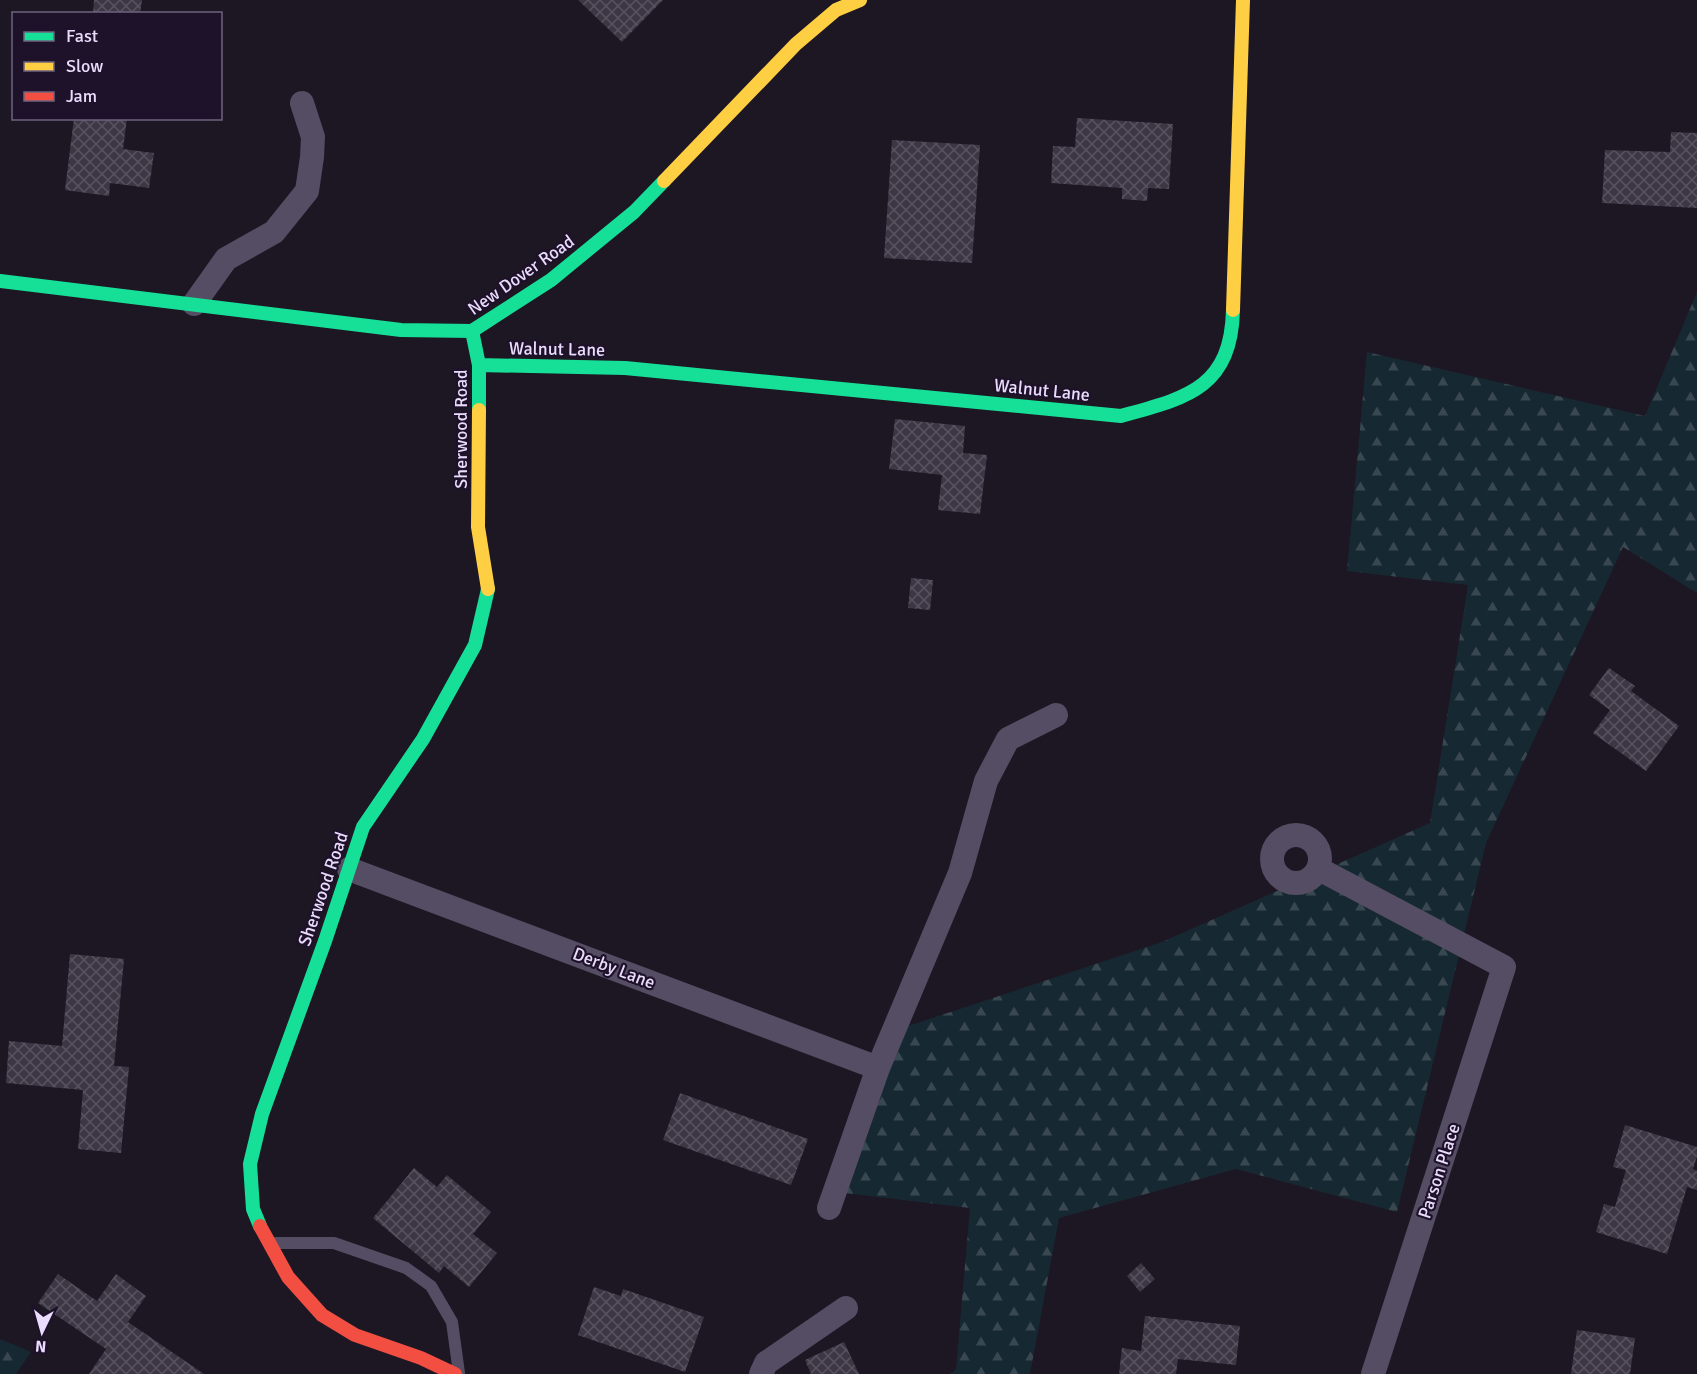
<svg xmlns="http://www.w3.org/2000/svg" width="1697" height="1374" viewBox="0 0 1697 1374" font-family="Signika,sans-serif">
  <defs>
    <pattern id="forest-firs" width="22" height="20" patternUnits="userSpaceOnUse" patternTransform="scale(1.5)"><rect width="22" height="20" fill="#162831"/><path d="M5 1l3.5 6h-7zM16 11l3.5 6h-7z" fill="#384750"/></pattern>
    <pattern id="building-cross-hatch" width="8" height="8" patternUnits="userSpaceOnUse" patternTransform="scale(1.5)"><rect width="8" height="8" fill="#3d3645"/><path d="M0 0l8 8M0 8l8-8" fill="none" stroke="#595261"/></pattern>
  </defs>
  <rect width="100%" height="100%" fill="#1d1724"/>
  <!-- forest -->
  <path fill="url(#forest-firs)" d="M1697,292V593L1623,547L1486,843L1397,1212L1236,1169L1059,1218L1030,1374H951L956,1369L970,1208L828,1191L884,1034L1162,942L1430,823L1468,585L1347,571L1367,352L1645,416Z
    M0,1339L31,1352L16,1374H0Z"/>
  <!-- building -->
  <path fill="url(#building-cross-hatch)" d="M94,0H142L140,14H93Z
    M578,0H663L622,42Z
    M74,118H127L123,149L154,153L149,188L110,183L109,196L65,190Z
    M1077,118L1173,124L1169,189L1148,188L1147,201L1122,199V188L1051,183L1053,146L1075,147Z
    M1671,132L1697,133V208L1602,203L1605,150L1670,152Z
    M892,140L980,145L972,263L884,258Z
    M895,419L965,426L963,453L987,455L980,514L938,510L942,475L889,469Z
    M911,578L933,580L930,610L908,608Z
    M1609,668L1635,686L1631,691L1679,726L1646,771L1593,733L1610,710L1589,695Z
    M70,954L124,959L114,1066L129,1067L121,1153L78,1149L83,1090L6,1083L9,1041L62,1046Z
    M680,1093L808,1139L791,1185L663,1140Z
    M1625,1125L1697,1147V1156L1693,1169L1697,1171V1190L1687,1187L1667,1254L1596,1232L1604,1204L1615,1207L1626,1170L1613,1167Z
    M414,1168L437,1187L447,1175L491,1212L473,1234L497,1253L469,1287L444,1266L439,1273L373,1218Z
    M1141,1263L1155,1279L1140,1292L1127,1276Z
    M58,1274L97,1301L116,1274L146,1296L128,1322L204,1374H89L106,1349L38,1303Z
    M594,1287L621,1296L623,1289L704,1317L685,1372L578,1335Z
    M1145,1316L1240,1326L1236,1365L1178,1359L1176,1374H1119L1122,1348L1141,1351Z
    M1577,1330L1635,1338L1630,1374H1571Z
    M844,1342L859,1374H811L805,1360Z"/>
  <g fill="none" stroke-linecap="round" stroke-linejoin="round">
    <!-- lane -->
    <path stroke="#554d64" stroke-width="12" d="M272,1243H334L406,1268L431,1286L452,1322L459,1373"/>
    <!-- street -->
    <path stroke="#554d64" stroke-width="24" d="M194,304L226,259L274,232L307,191L312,157L313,137L302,103
      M1272 859a24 24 0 1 1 48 0a24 24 0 1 1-48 0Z
      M349,869L878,1068
      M1319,869L1504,967L1373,1374
      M829,1208L878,1068L960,873L986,781L1008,739L1056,715
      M761,1374L766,1363L846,1308"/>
    <!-- fast -->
    <path stroke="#16e098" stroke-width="14" d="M0,281L401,330L472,331L551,280L634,212L664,181
      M472,331L479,365V410
      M479,365L625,368L1121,416C1186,398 1231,389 1233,310
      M260,1226L253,1209L250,1164L262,1114L325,941L363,827L423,739L475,645L488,589"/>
    <!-- slow -->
    <path stroke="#ffcf43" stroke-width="14" d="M664,181L796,44L836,10L860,0
      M1233,310L1243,0
      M479,410L478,527L488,589"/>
    <!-- jam -->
    <path stroke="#f24e42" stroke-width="14" d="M260,1226L288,1277L322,1315L355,1335L421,1358L455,1374"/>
  </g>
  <g text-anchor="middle" stroke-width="4.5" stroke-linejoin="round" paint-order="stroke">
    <!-- street labels -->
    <g font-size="18" fill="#eadcfd" stroke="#1d1229">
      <text transform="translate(521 275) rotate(-35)" y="6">New Dover Road</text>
      <text transform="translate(557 349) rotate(1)" y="6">Walnut Lane</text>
      <text transform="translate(1042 390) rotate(6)" y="6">Walnut Lane</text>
      <text transform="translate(461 429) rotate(-90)" y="6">Sherwood Road</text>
      <text transform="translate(323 889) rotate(-71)" y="6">Sherwood Road</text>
      <text transform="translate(614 968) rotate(21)" y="6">Derby Lane</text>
      <text transform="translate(1439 1171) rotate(-72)" y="6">Parson Place</text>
    </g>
  </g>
  <!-- legend -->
  <rect x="12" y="12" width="210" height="108" fill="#1d1229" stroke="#6f637e" stroke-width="1.5"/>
  <rect x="24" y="32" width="30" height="9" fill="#16e098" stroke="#6f637e" stroke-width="1.5"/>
  <text x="66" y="42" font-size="18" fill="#eadcfd">Fast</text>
  <rect x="24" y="62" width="30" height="9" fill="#ffcf43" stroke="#6f637e" stroke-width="1.5"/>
  <text x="66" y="72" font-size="18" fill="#eadcfd">Slow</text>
  <rect x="24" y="92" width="30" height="9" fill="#f24e42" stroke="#6f637e" stroke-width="1.5"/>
  <text x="66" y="102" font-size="18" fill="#eadcfd">Jam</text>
  <!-- north arrow -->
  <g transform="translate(42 1332) rotate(185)" stroke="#1d1229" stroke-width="4.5" paint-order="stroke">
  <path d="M0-4.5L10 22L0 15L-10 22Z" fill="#eadcfd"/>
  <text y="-9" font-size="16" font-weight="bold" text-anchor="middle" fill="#eadcfd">N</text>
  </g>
</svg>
